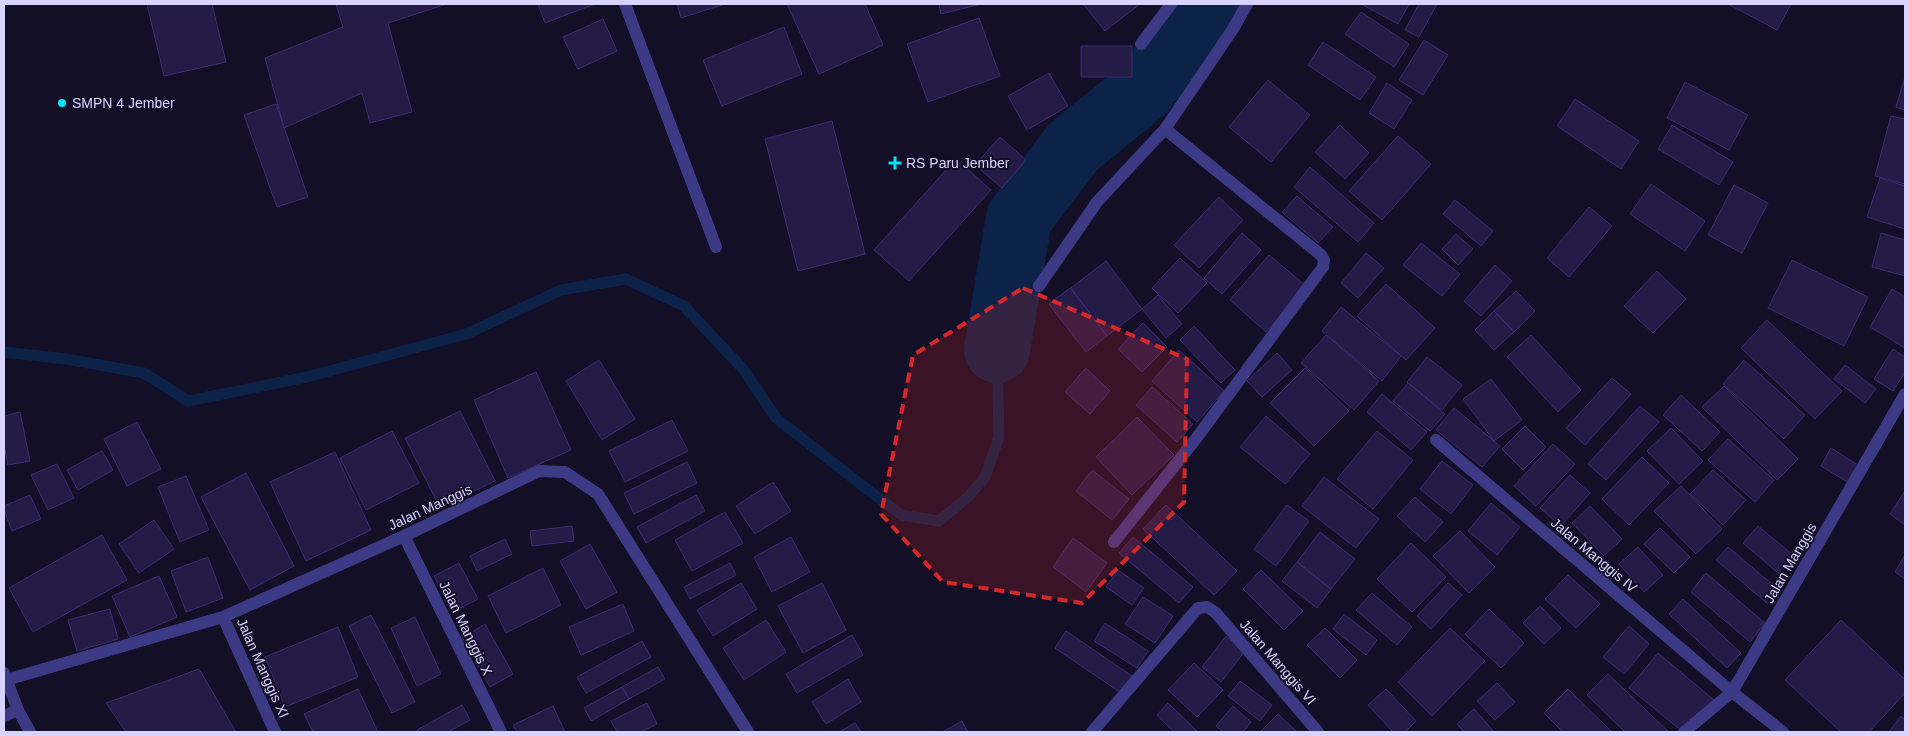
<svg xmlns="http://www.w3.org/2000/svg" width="1909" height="736" viewBox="0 0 1909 736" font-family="Helvetica,sans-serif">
  <rect width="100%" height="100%" fill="#130f26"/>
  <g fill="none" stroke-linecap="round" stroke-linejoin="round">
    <!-- stream -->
    <path stroke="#0c2248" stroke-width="11" d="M4,352L66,359L144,373L188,401L307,377L466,334L561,290L626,279L684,306L743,369L776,418L863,486L901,515L939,521L968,497L985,477L999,437L997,350"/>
    <!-- river -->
    <path stroke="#0c2248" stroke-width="66" d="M997,350L1019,218L1073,147L1143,90L1209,4"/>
  </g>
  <!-- building -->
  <path fill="#241b47" stroke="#3b2d73" d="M147,4H212L226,62L164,76Z
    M336,4H447L388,23L412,112L370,123L362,93L284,128L265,58L343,27Z
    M538,4H595L545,23Z
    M677,4H725L681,18Z
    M787,4H865L883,45L819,74Z
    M939,4H981L941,14Z
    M1083,4H1140L1105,31Z
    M1361,4H1409L1398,24Z
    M1419,4H1437L1419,37L1405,30Z
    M1728,4H1791L1777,30Z
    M1361,12L1409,44L1394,67L1345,34Z
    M979,18L1000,76L928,102L907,44Z
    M603,19L617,51L578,69L563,37Z
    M784,27L802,74L722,106L703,60Z
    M1424,40L1448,55L1423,95L1399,80Z
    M1323,42L1376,77L1360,100L1308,65Z
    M1081,46H1132V77H1081Z
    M1049,73L1068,106L1027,130L1008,96Z
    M1905,77V110L1896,107Z
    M1268,80L1310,115L1271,162L1229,127Z
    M1685,82L1748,115L1729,150L1667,118Z
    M1387,83L1412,100L1394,129L1369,113Z
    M1575,99L1639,141L1621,169L1557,126Z
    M276,104L308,197L277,207L244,115Z
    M1891,116L1905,119V184L1875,176Z
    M832,121L865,254L798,271L765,139Z
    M1340,125L1369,153L1345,179L1315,152Z
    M1672,125L1733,162L1719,185L1658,149Z
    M1398,136L1431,164L1382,220L1349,191Z
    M1000,137L1026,160L1002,188L975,165Z
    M956,159L991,190L909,281L874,250Z
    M1310,167L1374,223L1358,242L1294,187Z
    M1880,178L1905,186V229L1867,217Z
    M1651,184L1705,221L1685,251L1630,214Z
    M1734,185L1768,203L1742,253L1708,235Z
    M1297,196L1333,227L1318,243L1282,212Z
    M1219,197L1243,220L1199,268L1174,245Z
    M1455,200L1493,231L1481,246L1443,214Z
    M1589,207L1612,226L1569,277L1547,258Z
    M1242,233L1261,250L1222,294L1204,278Z
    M1881,233L1905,240V276L1872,267Z
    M1456,234L1473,249L1458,265L1442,249Z
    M1421,243L1460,274L1442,296L1403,265Z
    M1366,253L1384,268L1358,298L1341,283Z
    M1269,255L1306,286L1266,332L1230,300Z
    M1180,258L1207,283L1178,313L1152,288Z
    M1792,260L1868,297L1844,346L1768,308Z
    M1106,261L1142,309L1107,336L1071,288Z
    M1495,265L1512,281L1481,316L1464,301Z
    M1657,271L1686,299L1653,333L1624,306Z
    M1386,284L1435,328L1406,360L1357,316Z
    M1070,288L1107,336L1086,352L1049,304Z
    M1892,289L1905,297V348L1870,327Z
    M1516,291L1535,311L1514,332L1494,311Z
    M1158,295L1182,324L1166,338L1142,309Z
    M1341,307L1401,356L1382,381L1322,331Z
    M1494,311L1514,332L1494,350L1475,330Z
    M1767,320L1842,391L1815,419L1741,348Z
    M1143,323L1167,347L1142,372L1118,349Z
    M1194,326L1235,370L1221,383L1180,340Z
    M1326,335L1379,381L1354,410L1301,363Z
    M1531,335L1581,390L1558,412L1507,357Z
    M1893,349L1905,357V372L1893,391L1874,379Z
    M1179,350L1224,391L1197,422L1152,381Z
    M1277,353L1292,370L1262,397L1247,381Z
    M1427,357L1462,385L1442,410L1407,382Z
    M599,360L635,419L602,440L566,381Z
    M1744,360L1805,415L1784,439L1723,384Z
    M1845,365L1876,389L1865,403L1834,379Z
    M1086,368L1110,391L1090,414L1065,392Z
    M1305,368L1349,411L1314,446L1270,403Z
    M536,372L571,450L508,478L474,400Z
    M1612,378L1631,394L1585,445L1566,428Z
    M1491,379L1522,420L1494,441L1463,399Z
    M1408,383L1445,414L1430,431L1393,401Z
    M1724,386L1798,459L1777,480L1702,407Z
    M1152,387L1193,424L1177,442L1136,405Z
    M1382,394L1427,432L1411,450L1367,412Z
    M1681,395L1720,432L1702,451L1663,415Z
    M1640,406L1659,422L1606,480L1588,464Z
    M1454,408L1500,446L1482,467L1436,430Z
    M460,411L495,481L440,508L405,438Z
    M20,412L30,461L8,465L4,445V416Z
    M1266,416L1310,454L1285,484L1240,447Z
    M1137,417L1174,455L1132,495L1096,457Z
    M672,420L688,451L625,482L609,451Z
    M137,422L161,469L127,486L104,439Z
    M1525,426L1546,447L1523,470L1502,449Z
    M1671,428L1703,461L1679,484L1647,451Z
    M392,431L419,483L366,510L340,458Z
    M1377,431L1413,460L1373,509L1337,479Z
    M1728,439L1774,480L1755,502L1708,460Z
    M1553,444L1575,464L1536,506L1514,486Z
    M1831,448L1861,467L1851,484L1821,466Z
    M102,451L113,470L78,490L67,470Z
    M335,452L371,530L306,561L270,482Z
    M1642,457L1669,483L1629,525L1602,499Z
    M1442,461L1473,485L1451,514L1420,489Z
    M687,462L697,483L634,514L624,493Z
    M57,464L74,498L48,510L31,475Z
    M1092,470L1129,499L1112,520L1076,491Z
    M1713,470L1746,500L1723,525L1690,494Z
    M246,473L294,566L250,590L201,497Z
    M1570,475L1590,493L1561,526L1540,508Z
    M186,476L209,530L180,542L158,487Z
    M1324,477L1379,519L1356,548L1302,506Z
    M773,482L791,511L755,534L736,506Z
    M1681,486L1722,529L1696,554L1654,511Z
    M1905,491V525L1890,514Z
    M30,495L41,519L12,531L4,510V506Z
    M696,495L705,511L646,543L637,527Z
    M1415,497L1443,522L1425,542L1397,516Z
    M1491,503L1520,527L1497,555L1468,531Z
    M1166,505L1237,571L1214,595L1143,529Z
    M1287,505L1309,521L1276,566L1254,549Z
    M1590,506L1622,539L1604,556L1572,523Z
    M725,512L743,543L692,571L675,540Z
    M154,520L174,549L139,573L119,544Z
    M572,526L574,541L532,546L530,531Z
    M1758,526L1793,555L1778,573L1743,543Z
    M1660,528L1690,557L1674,573L1644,544Z
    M1460,531L1495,567L1469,593L1433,556Z
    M1320,532L1355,559L1331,589L1297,562Z
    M102,535L127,580L33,632L9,588Z
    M791,537L810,572L772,592L754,557Z
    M1133,537L1193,587L1179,603L1119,553Z
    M1073,538L1107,563L1086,592L1053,567Z
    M505,539L512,554L477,571L470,556Z
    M1411,543L1446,577L1412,612L1377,579Z
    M590,544L617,592L586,609L560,561Z
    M1638,547L1663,575L1644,592L1619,564Z
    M1728,547L1779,590L1768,604L1716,560Z
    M1905,555V579L1895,572Z
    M208,557L223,598L186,612L171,571Z
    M1297,562L1331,589L1317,608L1282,581Z
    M459,563L478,599L453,612L434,576Z
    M730,563L736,575L690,599L684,587Z
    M543,568L561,605L506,633L488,596Z
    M1118,570L1144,588L1132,605L1106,587Z
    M1261,570L1303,611L1284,630L1243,589Z
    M1706,573L1765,623L1750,642L1691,592Z
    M1568,575L1600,604L1576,628L1545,599Z
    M159,576L177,617L130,637L112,596Z
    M741,583L757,609L713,636L697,610Z
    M822,583L846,630L803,653L778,606Z
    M1448,583L1462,595L1431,629L1417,616Z
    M1372,593L1412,627L1397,645L1356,610Z
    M1143,597L1173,616L1155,643L1125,624Z
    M1683,599L1741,653L1727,668L1669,614Z
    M623,604L634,631L581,655L569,627Z
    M1540,606L1561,628L1544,644L1523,623Z
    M110,609L118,639L77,651L68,620Z
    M1489,609L1524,643L1501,668L1465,634Z
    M1344,614L1377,640L1366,655L1333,629Z
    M371,615L415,702L392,713L349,626Z
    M415,617L441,674L417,686L391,628Z
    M766,620L786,652L744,680L723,648Z
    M1841,620L1905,680V693L1869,732H1841L1785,680Z
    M1105,623L1148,651L1137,668L1094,641Z
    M485,624L513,674L490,687L462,638Z
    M1629,626L1649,644L1624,674L1603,657Z
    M338,627L358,677L285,707L265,657Z
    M1325,628L1357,660L1340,678L1307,645Z
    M1450,628L1485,661L1432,716L1398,682Z
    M1066,631L1135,678L1124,695L1055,648Z
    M852,635L863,655L797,693L786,674Z
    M1226,636L1245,651L1221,682L1202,667Z
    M642,641L651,657L586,693L577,677Z
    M1658,653L1714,700L1683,732L1629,688Z
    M1194,663L1223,690L1197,717L1168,690Z
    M658,667L665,679L629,699L622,687Z
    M199,669L236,732H126L106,703Z
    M1608,674L1669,732H1625L1587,695Z
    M848,679L861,702L826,724L812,702Z
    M1240,681L1272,705L1260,721L1228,696Z
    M1497,683L1515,702L1495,720L1477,701Z
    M622,687L629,699L591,721L584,708Z
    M358,689L378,732H313L304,714Z
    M1386,689L1416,721L1405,732H1393L1368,705Z
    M1568,689L1612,732H1563L1544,713Z
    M647,703L657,724L641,732H617L611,721Z
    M1168,703L1198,732H1174L1157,715Z
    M462,705L470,720L448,732H418L417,730Z
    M553,706L565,732H517L513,725Z
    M1233,706L1251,722L1243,732H1223L1216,726Z
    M1474,709L1494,732H1464L1457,724Z
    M1278,714L1297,732H1260Z
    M1901,716L1905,720V732H1889Z
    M962,721L968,732H942Z
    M855,723L861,732H839Z"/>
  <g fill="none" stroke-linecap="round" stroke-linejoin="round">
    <!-- lane -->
    <path stroke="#3d3a85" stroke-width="12" d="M625,4L716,247"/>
    <!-- street -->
    <path stroke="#3d3a85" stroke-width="12" d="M1141,44L1171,4
      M1039,286L1097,202L1165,129L1233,29L1247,4
      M1436,440L1732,692L1783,732
      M404,536L501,732
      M1114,542L1195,440L1323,267L1324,260L1321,255L1165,129
      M223,617L275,732
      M4,673L18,710L30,732
      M6,680L223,617L404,536L539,471L565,472L598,494L748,732
      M4,716L18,710
      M1092,732L1198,608L1207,607L1215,612L1318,732
      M1684,732L1732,692L1905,394"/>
  </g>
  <!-- marked area -->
  <path fill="#d62828" fill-opacity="0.2" stroke="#d62828" stroke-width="4" stroke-dasharray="10 6" stroke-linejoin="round" d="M1023,288L1187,359L1184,502L1082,603L943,582L881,514L913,355Z"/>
  <!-- markers -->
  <g fill="#00e5ff" stroke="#130f26" stroke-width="2">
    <circle cx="62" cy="103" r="5"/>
    <path d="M892.5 155.5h5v5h5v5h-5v5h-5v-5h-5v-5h5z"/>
  </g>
  <g text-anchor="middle" stroke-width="4" stroke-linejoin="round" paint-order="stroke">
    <!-- poi labels -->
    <g font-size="14" fill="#d9d4ff" stroke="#130f26" text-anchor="start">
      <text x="72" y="108">SMPN 4 Jember</text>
      <text x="906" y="168">RS Paru Jember</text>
    </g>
    <!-- street labels -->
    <g font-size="14" fill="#d9d4ff" stroke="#130f26">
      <text transform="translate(430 507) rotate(-25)" y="5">Jalan Manggis</text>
      <text transform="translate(1594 555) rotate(40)" y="5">Jalan Manggis IV</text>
      <text transform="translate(1790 563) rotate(-60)" y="5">Jalan Manggis</text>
      <text transform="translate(466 628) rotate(64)" y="5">Jalan Manggis X</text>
      <text transform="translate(1278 662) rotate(49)" y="5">Jalan Manggis VI</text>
      <text transform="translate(263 668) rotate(66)" y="5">Jalan Manggis XI</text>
    </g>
  </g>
  <!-- border -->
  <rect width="1909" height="736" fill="none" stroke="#d9d4ff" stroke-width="10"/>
</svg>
